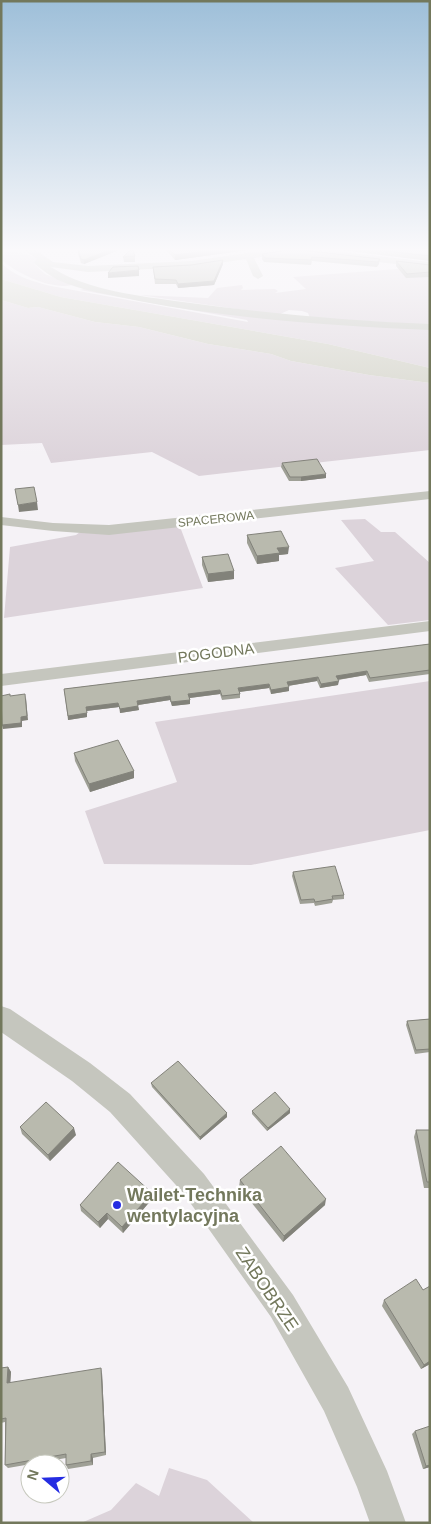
<svg xmlns="http://www.w3.org/2000/svg" width="431" height="1524" viewBox="0 0 431 1524" font-family="Helvetica,sans-serif">
  <rect width="100%" height="100%" fill="#f5f2f6"/>
  <!-- green -->
  <path fill="#dcd3da" d="M7,252H16L35,257L38,259L34,264L45,274L72,285C52,290 18,274 3,261L1,255Z
    M1,263C14,276 34,282 51,286L248,322L247,320L80,290L87,288L251,316L430,327V368L328,344L61,297L1,279Z
    M397,269H430V325L310,318L308,313L302,311L289,310L278,315L139,295L208,298L217,288L242,285L243,288L241,290L275,289L278,291L275,293L306,289L293,277Z
    M1,300L28,308L38,307L95,322L139,327L208,344L271,354L291,361L369,375L430,383V450L199,476L152,452L51,463L42,443L1,445Z
    M365,519L381,532H395L430,563V620L388,625L335,568L374,561L341,520Z
    M179,524L203,588L4,618L10,547L76,535L84,529Z
    M430,681V830L251,865L104,864L85,811L177,782L155,722Z
    M169,1468L207,1480L254,1523H81L111,1510L136,1483L159,1496Z"/>
  <!-- water -->
  <path fill="#cfcfc2" d="M1,279L61,297L328,344L430,368V383L369,375L291,361L271,354L208,344L139,327L95,322L38,307L28,308L1,300Z"/>
  <g fill="none" stroke-linecap="round" stroke-linejoin="round">
    <!-- street -->
    <path fill="#c5c6be" fill-rule="evenodd" d="M25,250H36L53,262L88,266L191,261L269,250H291L287,253L254,258L263,276L258,279L253,276L246,259L191,267L88,272L51,267C88,291 140,296 183,302C265,313 347,321 430,324V330C333,326 234,319 139,301C112,295 82,291 58,280C50,276 43,270 36,265L34,263L37,259Z
      M297,250H324L430,262V268L301,253Z
      M430,491V499L109,535L53,531L1,525V517L53,523L109,525Z
      M430,621V631L1,686V674Z
      M1,1006L10,1009L90,1063L130,1094L204,1174L293,1295L348,1387L387,1471L406,1523H370L357,1487L324,1411L271,1317L184,1194L110,1112L72,1081L1,1032Z"/>
  </g>
  <!-- wall -->
  <path fill="#9fa096" d="M77,250H119L84,264L81,263Z
    M166,250H248L175,260Z
    M340,250H430V261Z
    M262,254L380,259L379,264L377,267L312,261L311,265L264,262L262,259Z
    M135,256V262H124L123,257Z
    M396,261L430,265V277L406,278L396,266Z
    M223,264L214,285L178,288L176,284H155L153,267Z
    M282,463L326,478L301,481H289L281,467Z
    M247,535L288,554L279,555V561L257,564L247,543Z
    M202,557L234,571V579L208,582L202,565Z
    M430,644V674L369,682L366,675L338,680V685L320,688L317,681L288,686L289,691L271,694L269,688L240,692V698L222,700L220,694L190,698V704L172,706L170,700L138,705L139,710L120,713L119,707L86,711L87,717L68,720L64,689Z
    M74,753L134,771V778L90,792L75,761Z
    M293,872L344,895V899L333,900L332,903L315,906L314,903L300,904L292,876Z
    M430,1019V1052L415,1054L406,1025L407,1021Z
    M151,1083L227,1113V1117L200,1140L152,1087Z
    M252,1111L290,1113L267,1131L252,1114Z
    M20,1127L76,1135L50,1161L22,1134Z
    M416,1130H430V1188H424L414,1137Z
    M240,1180L325,1205L283,1242L239,1187Z
    M152,1193V1199L123,1233L108,1219L100,1228L81,1211L80,1205Z
    M384,1300L430,1364L421,1369L382,1306Z
    M8,1367L11,1372L10,1383L102,1373L106,1455L93,1458V1465L68,1469L66,1465V1458L8,1468L5,1465V1422L1,1423V1368Z
    M415,1431L430,1467L423,1469L412,1434Z"/>
  <!-- shaded-wall -->
  <path fill="#82827a" d="M109,250H119L84,264V260Z
    M215,250H248L175,260V255Z
    M223,260V264L214,285L178,288V284Z
    M139,270V276L108,278V273Z
    M326,474V478L301,481V477Z
    M37,502L38,510L19,512L18,505Z
    M289,547L288,554L279,555V561L257,564V556L277,548Z
    M234,571V579L208,582V574Z
    M367,671L366,675L336,680V676Z
    M318,677L317,681L287,686V682Z
    M339,681L338,685L320,688L321,684Z
    M269,684V688L238,692V688Z
    M289,687V691L271,694V690Z
    M220,690V694L189,698L188,694Z
    M170,696V700L138,705L137,701Z
    M26,698L28,720L22,721V727L3,729L2,725L21,717Z
    M190,700V704L172,706L171,702Z
    M118,703L119,707L86,711V707Z
    M138,706L139,710L120,713V709Z
    M87,713V717L68,720V716Z
    M134,771V778L90,792L89,784Z
    M290,1109V1113L267,1131L268,1128Z
    M227,1113V1117L200,1140V1137Z
    M74,1128L76,1135L50,1161L48,1155Z
    M152,1193V1199L123,1233L122,1227Z
    M326,1199L325,1205L283,1242L284,1236Z
    M107,1213L108,1219L100,1228L98,1222Z
    M430,1361V1364L421,1369L424,1365Z
    M8,1367L11,1372L10,1387L7,1383Z
    M101,1368L102,1373L106,1455L105,1452Z
    M91,1454L93,1458V1465L91,1461Z
    M430,1465V1467L423,1469L426,1466Z"/>
  <!-- building -->
  <path fill="#b9baae" stroke="#82827a" d="M78,250H109L84,260L81,259Z
    M130,250H133L135,256L123,257Z
    M170,250H215L175,255Z
    M288,250H301L380,259L378,262L312,257L311,260L265,258L262,254Z
    M379,250H430V256Z
    M223,260L214,281L178,284L176,280L155,279L153,267L191,265Z
    M396,261L430,265V272L407,274Z
    M138,266L139,270L108,273L113,267Z
    M317,459L326,474L301,477H290L282,463Z
    M34,487L37,502L18,505L15,489Z
    M281,531L289,547L277,548L280,553L257,556L247,535Z
    M228,554L234,571L208,574L202,557Z
    M430,644V670L370,678L367,671L336,676L339,681L321,684L318,677L287,682L289,687L271,690L269,684L238,688L240,694L222,696L220,690L188,694L190,700L171,702L170,696L137,701L138,706L120,709L118,703L86,707L87,713L68,716L64,689Z
    M10,694V696L25,694L27,716L21,717V723L2,725L1,696Z
    M118,740L134,771L89,784L74,753Z
    M335,866L344,895L332,896L333,899L315,902L314,899L301,900L293,872Z
    M430,1019V1049L416,1050L407,1021Z
    M178,1061L227,1113L200,1137L151,1083Z
    M275,1092L290,1109L268,1128L252,1111Z
    M46,1102L74,1128L48,1155L20,1127Z
    M416,1130H430V1182H427Z
    M281,1146L326,1199L284,1236L240,1180Z
    M118,1162L152,1193L122,1227L107,1213L98,1222L80,1205Z
    M416,1279L423,1290L430,1286V1361L424,1365L384,1300Z
    M8,1367L7,1383L101,1368L105,1452L91,1454V1461L66,1465V1454L5,1465L6,1418L1,1419V1368Z
    M430,1426V1465L426,1466L415,1431Z"/>
  <!-- sky -->
  <linearGradient id="sky" x2="0" y2="1"><stop stop-color="#9ebfd9"/><stop offset="0.54" stop-color="#faf9fb"/><stop offset="1" stop-color="#faf9fb" stop-opacity="0"/></linearGradient>
  <rect width="431" height="463" fill="url(#sky)"/>
  <!-- markers -->
  <circle fill="#252de2" stroke="#fff" stroke-width="2" cx="117" cy="1205" r="5"/>
  <g text-anchor="middle" stroke-width="5" stroke-linejoin="round" paint-order="stroke">
    <!-- far-street labels -->
    <g font-size="12" fill="#73785c" stroke="#fff">
      <text transform="translate(216 519) rotate(-6)" y="4">SPACEROWA</text>
    </g>
    <!-- street labels -->
    <g font-size="15" fill="#73785c" stroke="#fff">
      <text transform="translate(216 653) rotate(-7)" y="5">POGODNA</text>
    </g>
    <!-- near-poi labels -->
    <g font-size="18" font-weight="bold" fill="#73785c" stroke="#fff" text-anchor="start">
      <text x="127" y="1201">Wailet-Technika<tspan x="127" dy="21">wentylacyjna</tspan></text>
    </g>
    <!-- near-street labels -->
    <g font-size="18" fill="#73785c" stroke="#fff">
      <text transform="translate(267 1289) rotate(56)" y="6">ZABOBRZE</text>
    </g>
  </g>
  <!-- border -->
  <rect width="431" height="1524" fill="none" stroke="#73785c" stroke-width="5"/>
  <!-- north arrow -->
  <g transform="translate(45 1479) rotate(289)"><circle r="24" fill="#ffffff" stroke="#c7c9be"/>
  <path d="M0-4L9 19L0 12L-9 19Z" fill="#252de2"/>
  <text y="-8" font-size="14" font-weight="bold" text-anchor="middle" fill="#73785c">N</text>
  </g>
</svg>
